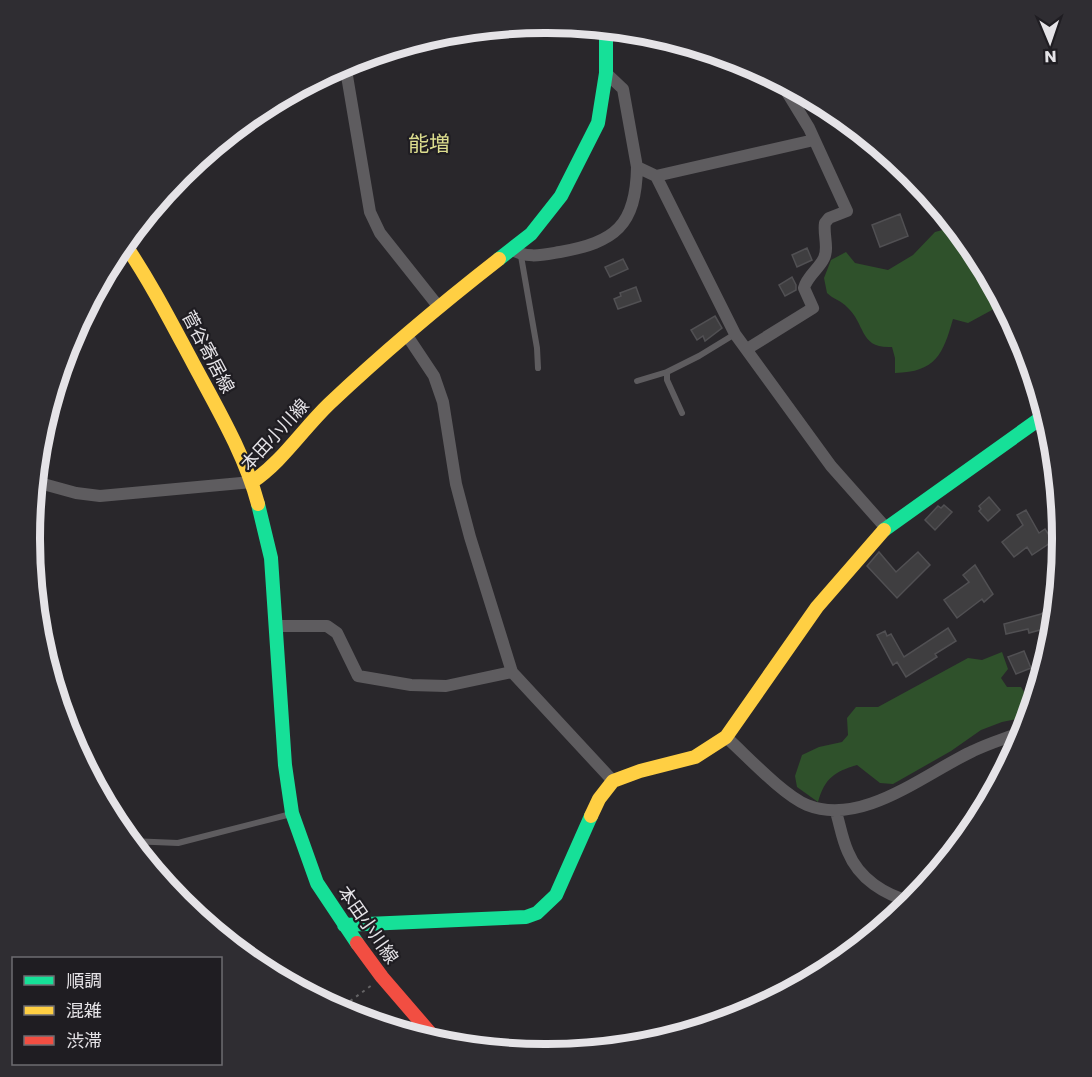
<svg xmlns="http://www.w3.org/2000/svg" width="1092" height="1077" viewBox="0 0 1092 1077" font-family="Poppins,'Noto Sans JP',sans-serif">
  <rect width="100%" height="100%" fill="#29272b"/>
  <!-- green -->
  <path fill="#2f512b" d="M954,227L975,252L1003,304L968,323L953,319C943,354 936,372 895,373V358L892,347C859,349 866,324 847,307C842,301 833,299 827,293L824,278L831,260L846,252L855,263L888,270L913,255L935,232Z
    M1002,652L1008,669L1001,678L1007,687H1021L1029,700L1027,717L1002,722L981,730L951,751L893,784L880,783L857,765C834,772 825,778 818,802L797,787L795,776L802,755L819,747L842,742L848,735L847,718L856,707H878L968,658L982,660Z"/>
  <!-- building -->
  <path fill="#3f3e40" stroke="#515053" stroke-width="1.5" d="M900,214L908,236L880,247L872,225Z
    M807,248L812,260L797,267L792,255Z
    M623,259L628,269L610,277L605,267Z
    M792,277L796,285V290L785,296L779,285Z
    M636,287L641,301L618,309L614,299L621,296L620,293Z
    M715,316L722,328L705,341L703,336L697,340L691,330Z
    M989,497L1000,510L988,521L979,511L981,509L979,506Z
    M944,505L952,512L935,530L925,520L938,506L941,508Z
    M1026,510L1039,533L1045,529L1053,541L1032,555L1027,547L1014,557L1002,542L1023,525L1017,515Z
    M879,552L896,572L918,552L930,565L897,598L867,566Z
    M975,565L993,594L984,602L982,599L957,618L944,600L969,582L963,575Z
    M1055,606L1052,639L1047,655L1040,630L1029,633L1028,629L1006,634L1004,624L1041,614Z
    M948,628L956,641L935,654L937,657L906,677L897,662L893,665L877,635L885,631L887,636L891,634L904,657Z
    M1024,651L1031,668L1016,674L1008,657Z"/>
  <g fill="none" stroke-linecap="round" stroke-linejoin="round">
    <!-- path -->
    <path stroke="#656466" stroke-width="2" stroke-dasharray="3 4.5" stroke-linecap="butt" d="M338,1010L372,985"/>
    <!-- lane -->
    <path stroke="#5e5c5f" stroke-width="6" d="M521,256L537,348L538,368
      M637,381L667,372
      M682,413L667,380V372L699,356L735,334
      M130,841L178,843L291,814"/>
    <!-- street -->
    <path stroke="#5e5c5f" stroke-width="12" d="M345,64L370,212L380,233L438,306
      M606,73L623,89L637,167L656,176L735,334L831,466L886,528
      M656,176L814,140
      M511,249C527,259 542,255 560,252C615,242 636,226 637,167
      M406,334L434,376L443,402L456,484L470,537L512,672L613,781
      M747,349L813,308L804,288C807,276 819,269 824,258C829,248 823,234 825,223L829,218L847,211L809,128L787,92L784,84
      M36,482L76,493L100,496L252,482
      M275,626H327L337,633L358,676L411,685L446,686L512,672
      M726,737C747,756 783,795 807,805C862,827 924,774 973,751C989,743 1007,738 1024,731
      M836,812C840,825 842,839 848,852C859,879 885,895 912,902"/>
    <!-- fast -->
    <path stroke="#16e098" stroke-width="14" d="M499,259L531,234L561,196L598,123L606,73V28
      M258,504L271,558L285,765L292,813L317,883L357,943
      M884,530L1045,415
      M344,925L526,917L537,913L556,895L591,816"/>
    <!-- slow -->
    <path stroke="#ffcf43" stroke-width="14" d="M124,243C150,281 171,322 193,363C217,408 245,455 258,504
      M252,482C282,462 302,430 329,404C383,353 440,305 499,259
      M591,816L599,799L613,781L640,771L695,757L726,737L817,607L884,530"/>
    <!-- jam -->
    <path stroke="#f24e42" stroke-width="14" d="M357,943L382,977L438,1042"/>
  </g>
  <g text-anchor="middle" stroke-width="4.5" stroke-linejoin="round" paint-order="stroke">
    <!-- street labels -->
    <g font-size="18" fill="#e5e3e7" stroke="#1f1d22">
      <text transform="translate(208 352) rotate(62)" y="6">菅谷寄居線</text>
      <text transform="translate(275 435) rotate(-47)" y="6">本田小川線</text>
      <text transform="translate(368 925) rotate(55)" y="6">本田小川線</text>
    </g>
    <!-- quarter labels -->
    <g font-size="21" fill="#dcdd8e" stroke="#1f1d22">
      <text x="429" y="151">能増</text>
    </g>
  </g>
  <!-- crop -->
  <path d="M0 0H1092V1077H0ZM545 33H547A505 505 0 0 1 1052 538V539A505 505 0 0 1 547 1044H545A505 505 0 0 1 40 539V538A505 505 0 0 1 545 33Z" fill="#2f2d32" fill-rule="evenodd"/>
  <path fill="none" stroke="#e5e3e7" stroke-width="8" d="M545 33H547A505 505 0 0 1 1052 538V539A505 505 0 0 1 547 1044H545A505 505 0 0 1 40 539V538A505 505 0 0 1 545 33Z"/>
  <!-- legend -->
  <rect x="12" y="957" width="210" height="108" fill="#1f1d22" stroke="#6e6c71" stroke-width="1.5"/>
  <rect x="24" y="976" width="30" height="9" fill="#16e098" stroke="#6e6c71" stroke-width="1.5"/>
  <text x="66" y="987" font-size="18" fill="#e5e3e7">順調</text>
  <rect x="24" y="1006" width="30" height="9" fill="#ffcf43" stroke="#6e6c71" stroke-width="1.5"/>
  <text x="66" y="1017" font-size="18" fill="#e5e3e7">混雑</text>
  <rect x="24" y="1036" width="30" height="9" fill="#f24e42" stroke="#6e6c71" stroke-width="1.5"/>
  <text x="66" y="1047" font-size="18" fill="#e5e3e7">渋滞</text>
  <!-- north arrow -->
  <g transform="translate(1050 42) rotate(178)" stroke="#1f1d22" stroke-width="4.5" paint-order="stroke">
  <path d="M0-4.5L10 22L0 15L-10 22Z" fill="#e5e3e7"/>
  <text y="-9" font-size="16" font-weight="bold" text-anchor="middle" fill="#e5e3e7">N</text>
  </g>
</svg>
